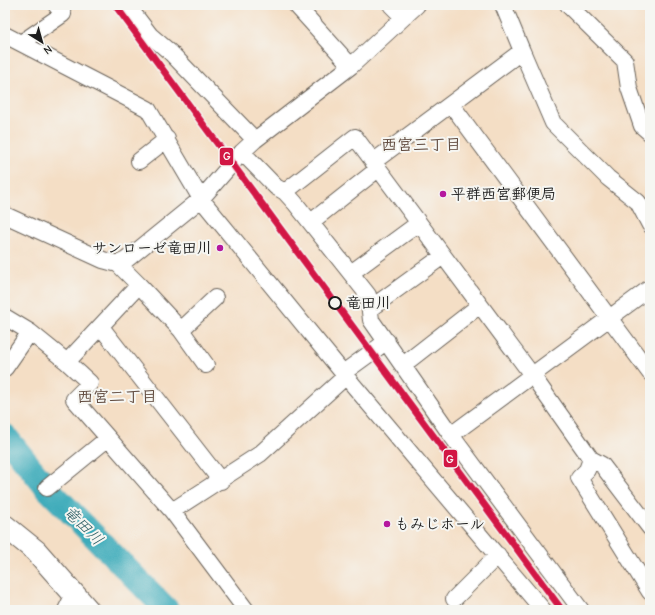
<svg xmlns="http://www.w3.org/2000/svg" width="655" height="615" viewBox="0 0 655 615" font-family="'Comic Neue','Klee One',sans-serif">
  <rect width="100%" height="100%" fill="#f6f6f2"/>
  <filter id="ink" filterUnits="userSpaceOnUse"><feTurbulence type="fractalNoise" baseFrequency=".025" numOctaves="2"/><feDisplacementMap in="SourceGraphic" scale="8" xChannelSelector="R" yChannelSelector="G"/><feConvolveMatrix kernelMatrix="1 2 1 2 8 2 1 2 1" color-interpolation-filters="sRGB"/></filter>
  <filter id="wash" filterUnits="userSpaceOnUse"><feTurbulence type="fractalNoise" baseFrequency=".012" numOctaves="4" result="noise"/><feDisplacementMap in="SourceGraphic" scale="16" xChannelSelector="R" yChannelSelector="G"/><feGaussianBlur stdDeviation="0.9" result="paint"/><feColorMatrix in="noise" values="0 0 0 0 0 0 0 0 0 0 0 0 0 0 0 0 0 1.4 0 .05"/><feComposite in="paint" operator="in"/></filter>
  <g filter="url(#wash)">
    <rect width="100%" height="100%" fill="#f4dec5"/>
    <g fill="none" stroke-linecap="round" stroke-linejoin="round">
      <!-- river -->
      <path stroke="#3cabba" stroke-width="25" d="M5,436L47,488L167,610"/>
    </g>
  </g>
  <g filter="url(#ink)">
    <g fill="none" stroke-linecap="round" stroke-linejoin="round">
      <defs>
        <path id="minor" d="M127,5L150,35L171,53L255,140
          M296,5L351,66
          M391,5L403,17
          M568,5L625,61L629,88L642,126L650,133
          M5,35L148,109L201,199L343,373L543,610
          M21,43L63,14L56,5
          M522,51L553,123L608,178L638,202L650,225
          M451,104L650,373
          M242,152L276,187L285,192L295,203L368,295L371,320L451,435L581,610
          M139,161L167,139
          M373,162L522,51L503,5
          M285,192L355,137L532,375L591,459L602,465L650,528
          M5,215L103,260L118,264L126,260L201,199L242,152L255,140L351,66L417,5
          M311,222L378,169
          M118,264L139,285L67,362L90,383L74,399L172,511L246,610
          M351,273L419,223
          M139,285L181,330L206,365
          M371,308L443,256
          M5,317L30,332L67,362
          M101,327L221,481
          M181,330L215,298
          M403,365L480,305
          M5,368L30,332
          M343,373L387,341
          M451,435L650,288
          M591,459L587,470L579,478L650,592
          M47,488L107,439
          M172,511L260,454L346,376
          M454,599L498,555
          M66,610L74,594"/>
        <path id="trunk" d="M5,526L36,551L88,610"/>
      </defs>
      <!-- minor casing -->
      <use href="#minor" stroke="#686057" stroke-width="18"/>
      <!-- trunk casing -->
      <use href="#trunk" stroke="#686057" stroke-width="24"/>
      <!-- minor -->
      <use href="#minor" stroke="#fff" stroke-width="16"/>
      <!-- trunk -->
      <use href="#trunk" stroke="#fff" stroke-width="22"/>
      <defs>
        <path id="rail-1" d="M115,5L562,610"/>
      </defs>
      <!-- rail-1 casing -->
      <use href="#rail-1" stroke="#f6f6f2" stroke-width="10"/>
      <!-- rail-1 -->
      <use href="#rail-1" stroke="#d21644" stroke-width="7"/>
    </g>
  </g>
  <!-- markers -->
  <g fill="#b5179e" stroke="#f6f6f2" stroke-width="1.5">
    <circle cx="443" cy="194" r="4"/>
    <circle cx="220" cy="248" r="4"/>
    <circle cx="387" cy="524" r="4"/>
  </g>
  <circle fill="#f6f6f2" stroke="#1c1c1c" stroke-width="2" cx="335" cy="303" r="6"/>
  <g text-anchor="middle" stroke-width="4" stroke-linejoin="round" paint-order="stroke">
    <!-- poi labels -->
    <g font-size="15" font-weight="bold" fill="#1c1c1c" stroke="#f6f6f2" text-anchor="start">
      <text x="451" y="199">平群西宮郵便局</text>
      <text x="212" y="253" text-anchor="end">サンローゼ竜田川</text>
      <text x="395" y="529">もみじホール</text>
    </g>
    <!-- stop labels -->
    <g font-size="15" font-weight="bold" fill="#1c1c1c" stroke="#f6f6f2" text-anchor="start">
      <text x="346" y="308">竜田川</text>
    </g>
    <!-- neighbourhood labels -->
    <g font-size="16" font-weight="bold" fill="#614b3f" stroke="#f6f6f2">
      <text x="421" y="150">西宮三丁目</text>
      <text x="117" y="402">西宮二丁目</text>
    </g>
    <!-- water labels -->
    <g font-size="16" font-style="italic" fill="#2a5c63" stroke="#f6f6f2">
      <text transform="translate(84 525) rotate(45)" y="6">竜田川</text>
    </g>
  </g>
  <g stroke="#f6f6f2" stroke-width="1.5">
    <rect x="219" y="147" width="15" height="19" rx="4" fill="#d21644"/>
    <rect x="443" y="449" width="15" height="19" rx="4" fill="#d21644"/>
  </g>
  <g font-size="11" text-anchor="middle" font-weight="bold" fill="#fff">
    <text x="227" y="160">G</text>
    <text x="450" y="463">G</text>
  </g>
  <!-- margin -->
  <rect width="655" height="615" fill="none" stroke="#f6f6f2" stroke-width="20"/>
  <!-- north arrow -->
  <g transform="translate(42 42) rotate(143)" stroke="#f6f6f2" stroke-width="3" paint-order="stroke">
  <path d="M0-3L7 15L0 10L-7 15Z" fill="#1c1c1c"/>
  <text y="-6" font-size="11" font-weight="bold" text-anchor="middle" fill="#1c1c1c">N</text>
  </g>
</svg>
